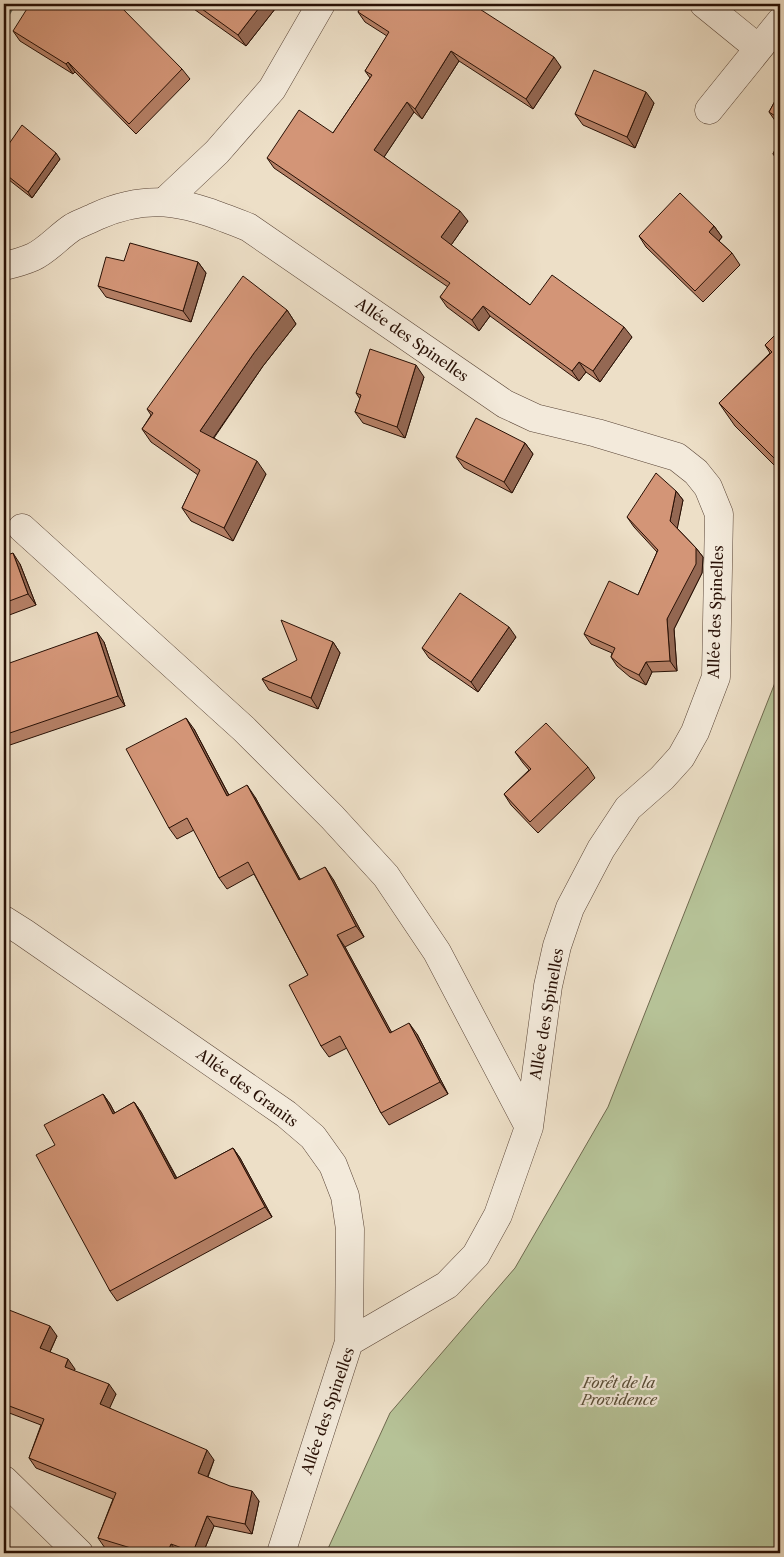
<svg xmlns="http://www.w3.org/2000/svg" width="784" height="1557" viewBox="0 0 784 1557" font-family="'Libre Caslon Text',serif">
  <rect width="100%" height="100%" fill="#eddfc7"/>
  <filter id="stains"><feTurbulence type="fractalNoise" baseFrequency=".004" numOctaves="4"/><feColorMatrix values="0 0 0 0 .2 0 0 0 0 .09 0 0 0 0 .02 0 0 0 .5 -.17"/></filter>
  <radialGradient id="worn" r=".72"><stop offset=".6" stop-color="#630" stop-opacity="0"/><stop offset="1" stop-color="#630" stop-opacity=".3"/></radialGradient>
  <!-- green -->
  <path fill="#b6c297" stroke="#6f694e" d="M780,670V1553H326L390,1413L515,1268L608,1107Z"/>
  <g fill="none" stroke-linecap="round" stroke-linejoin="round">
    <!-- stream -->
    <path stroke="#6c786b" stroke-width="11" d="M4,14L10,4"/>
    <defs>
      <path id="minor" d="M704,4L758,48
        M709,110L780,22
        M165,201L217,152L272,89L321,4
        M4,266C13,264 24,261 33,257C48,250 59,236 73,227C80,223 89,220 97,216C156,190 192,205 248,227L505,404L535,418L597,433L677,457L696,472L708,487L719,514L716,677L695,732L681,757L662,778L628,808L601,849L570,908L557,946L548,986L529,1127L498,1215L476,1255L447,1285L349,1342
        M22,528L244,729L332,817L386,876L437,952L529,1127
        M4,920L23,932L286,1114L313,1137L333,1165L345,1196L350,1229L349,1342L281,1553
        M4,1480L79,1553"/>
    </defs>
    <!-- minor casing -->
    <use href="#minor" stroke="#594436" stroke-width="29"/>
    <!-- minor -->
    <use href="#minor" stroke="#f3eadb" stroke-width="28"/>
  </g>
  <!-- wall -->
  <path fill="#b58066" stroke="#281005" d="M189,4H271L275,9L246,46L191,7Z
    M363,4H474L473,5L561,67L533,109L459,61L422,119L414,112L384,157L468,221L451,245L530,305L632,337L600,382L586,372L579,381L490,316L479,331L447,307L440,297L448,287L274,168L267,158L333,133L370,78L365,71L387,36L365,22L358,12Z
    M13,31L182,69L190,79L136,134L75,72L73,74L20,41Z
    M780,92V125L776,122L769,112Z
    M654,103L635,148L583,125L575,114Z
    M780,140V164L773,154Z
    M4,151L60,159L32,198L4,176Z
    M714,226L722,237L719,241L732,253L740,265L703,302L646,247L639,236Z
    M124,261L198,262L206,273L191,322L106,297L98,286Z
    M287,310L296,324L263,366L214,438L266,474L233,541L191,521L182,508L198,475L151,442L142,429L151,415L147,409Z
    M780,330V471L735,426L719,403L770,353L765,345Z
    M424,377L405,438L363,423L355,412L360,399L356,393Z
    M525,443L533,454L512,493L464,468L456,457Z
    M676,491L683,500L677,528L696,548L703,557L702,573L674,629L677,671L652,672L646,685L630,677L617,666L611,657L612,653L591,644L584,634L638,595L657,552L634,527L627,517Z
    M4,556L20,564L36,605L4,617Z
    M516,637L478,692L429,658L422,648Z
    M104,642L125,706L4,747V665Z
    M333,642L340,653L318,709L269,690L262,679Z
    M194,729L229,795L255,797L300,879H333L364,937L345,947L391,1032L417,1034L448,1094L389,1125L381,1113L347,1048L329,1057L321,1046L308,975L254,874L227,889L219,878L194,830L177,839L169,828Z
    M515,752L588,767L595,778L538,833L511,805L504,794L529,770L523,763Z
    M103,1094L110,1104L115,1113L134,1102L141,1112L177,1178L233,1148L240,1158L272,1217L117,1301L110,1291L55,1145Z
    M4,1308L57,1336L50,1352L75,1369L74,1371L116,1394L109,1408L214,1460L208,1477L259,1501L252,1534L214,1526L203,1553H122L105,1548L98,1538L113,1499L36,1468L29,1458L41,1425L4,1411Z"/>
  <!-- shaded-wall -->
  <path fill="#946853" stroke="#281005" d="M262,4H271L275,9L246,46L238,35Z
    M451,51L459,61L422,119L415,109Z
    M554,57L561,67L533,109L526,99Z
    M68,62L75,72L73,74L66,64Z
    M646,92L654,103L635,148L627,137Z
    M407,102L414,112L382,160L374,150Z
    M56,153L60,159L32,198L28,192Z
    M460,211L468,221L449,248L441,237Z
    M714,226L722,237L717,243L709,232Z
    M198,262L206,273L191,322L183,311Z
    M483,306L490,316L479,331L472,320Z
    M287,310L296,324L263,366L209,444L200,431L254,353Z
    M624,327L632,337L600,382L593,371Z
    M579,362L586,372L579,381L572,371Z
    M416,365L424,377L405,438L397,427Z
    M525,443L533,454L512,493L504,482Z
    M257,461L266,474L233,541L224,528Z
    M676,491L683,500L677,530L670,521Z
    M696,548L703,557L702,573L674,629L677,671L670,661L667,619Z
    M13,553L20,564L36,605L28,594Z
    M509,627L516,637L478,692L471,682Z
    M97,632L104,642L125,706L118,696Z
    M333,642L340,653L318,709L311,698Z
    M646,662L652,672L646,685L639,675Z
    M186,718L194,729L235,807L227,796Z
    M247,785L255,797L307,892L299,880Z
    M325,867L333,879L364,937L356,926Z
    M337,935L345,947L398,1044L390,1033Z
    M409,1023L417,1034L448,1094L440,1082Z
    M103,1094L110,1104L120,1124L113,1114Z
    M134,1102L141,1112L182,1189L175,1179Z
    M233,1148L240,1158L272,1217L265,1207Z
    M50,1326L57,1336L47,1358L40,1348Z
    M68,1359L75,1369L72,1377L65,1367Z
    M109,1384L116,1394L107,1414L100,1404Z
    M207,1450L214,1460L205,1483L198,1473Z
    M252,1491L259,1501L252,1534L245,1524Z
    M207,1516L214,1526L203,1553H194L193,1552Z
    M171,1544L178,1553H167Z
    M146,1549L149,1553H145L144,1552Z"/>
  <!-- building -->
  <path fill="#d39577" stroke="#281005" d="M30,4H118L182,69L129,124L68,62L66,64L13,31Z
    M195,4H262L238,35Z
    M363,4H472L554,57L526,99L451,51L415,109L407,102L374,150L460,211L441,237L530,305L552,275L624,327L593,371L579,362L572,371L483,306L472,320L440,297L450,283L267,158L299,110L333,133L372,75L365,71L389,32L358,12Z
    M594,70L646,92L627,137L575,114Z
    M780,92V119L769,112Z
    M22,125L56,153L28,192L4,173V151Z
    M780,140V158L773,154Z
    M680,193L714,226L709,232L732,253L695,291L639,236Z
    M130,243L198,262L183,311L98,286L106,257L124,261Z
    M243,276L287,310L254,353L200,431L257,461L224,528L182,508L200,470L142,429L153,413L147,409Z
    M780,330V464L719,403L772,352L765,345Z
    M370,349L416,365L397,427L355,412L361,395L356,393Z
    M476,418L525,443L504,482L456,457Z
    M656,473L676,491L670,521L696,548V564L667,619L670,661L646,662L639,675L623,667L611,657L615,648L584,634L609,581L638,595L658,550L627,517Z
    M13,553L28,594L4,603V556Z
    M460,593L509,627L471,682L422,648Z
    M281,620L333,642L311,698L262,679L297,660Z
    M97,632L118,696L4,735V665Z
    M186,718L227,796L247,785L299,880L325,867L356,926L337,935L390,1033L409,1023L440,1082L381,1113L340,1036L321,1046L289,985L308,975L248,862L219,878L187,818L169,828L126,749Z
    M546,723L588,767L530,822L504,794L531,769L515,752Z
    M103,1094L113,1114L134,1102L175,1179L233,1148L265,1207L110,1291L36,1155L55,1145L44,1125Z
    M4,1308L50,1326L40,1348L68,1359L65,1367L109,1384L100,1404L207,1450L198,1473L230,1486L252,1491L245,1524L207,1516L193,1552L171,1544L167,1553H158L146,1549L144,1552L98,1538L116,1493L29,1458L44,1419L4,1404Z"/>
  <g text-anchor="middle" stroke-width="4.5" stroke-linejoin="round" paint-order="stroke">
    <!-- street labels -->
    <g font-size="15" fill="#281005" stroke="#f3eadb">
      <text transform="translate(412 340) rotate(35)" y="5">Allée des Spinelles</text>
      <text transform="translate(716 612) rotate(-88)" y="5">Allée des Spinelles</text>
      <text transform="translate(547 1014) rotate(-80)" y="5">Allée des Spinelles</text>
      <text transform="translate(247 1088) rotate(36)" y="5">Allée des Granits</text>
      <text transform="translate(328 1411) rotate(-71)" y="5">Allée des Spinelles</text>
    </g>
    <!-- park labels -->
    <g font-size="15" font-style="italic" fill="#5a4e38" stroke="#f3eadb">
      <text x="619" y="1388">Forêt de la<tspan x="619" dy="17">Providence</tspan></text>
    </g>
  </g>
  <!-- margin -->
  <rect width="784" height="1557" fill="none" stroke="#eddfc7" stroke-width="20"/>
  <rect x="5" y="5" width="774" height="1547" fill="none" stroke="#281005" stroke-width="2.5"/>
  <rect x="10" y="10" width="764" height="1537" fill="none" stroke="#281005"/>
  <rect width="100%" height="100%" filter="url(#stains)"/>
  <rect width="100%" height="100%" fill="url(#worn)"/>
</svg>
